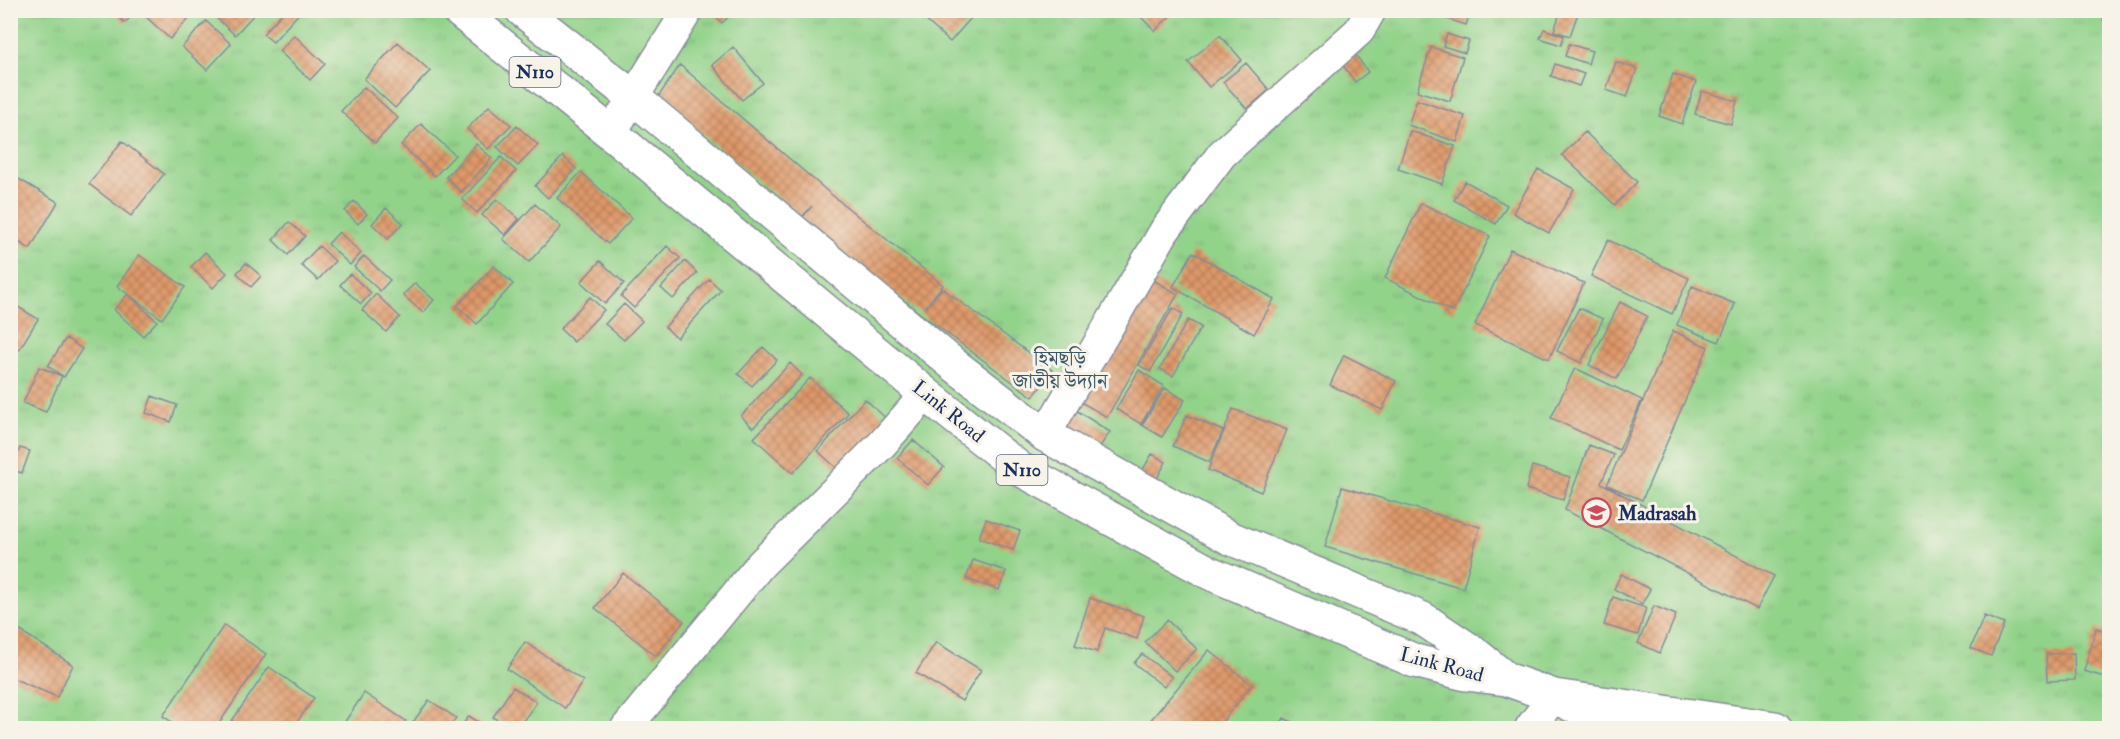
<svg xmlns="http://www.w3.org/2000/svg" width="2120" height="739" viewBox="0 0 2120 739" font-family="'IM FELL Double Pica','Noto Serif Bengali',serif">
  <defs>
    <pattern id="park-tufts" width="24" height="20" patternUnits="userSpaceOnUse" patternTransform="scale(1.5)"><rect width="24" height="20" fill="#92d38a"/><path d="M3 7l-1-3M5 7V3M7 7l1-3M15 17l-1-3M17 17v-4M19 17l1-3" fill="none" stroke="#7db57a"/></pattern>
    <pattern id="building-cross-hatch" width="8" height="8" patternUnits="userSpaceOnUse" patternTransform="scale(1.5)"><rect width="8" height="8" fill="#de9868"/><path d="M0 0l8 8M0 8l8-8" fill="none" stroke="#b37c59"/></pattern>
  </defs>
  <rect width="100%" height="100%" fill="#f7f3e8"/>
  <filter id="ink" filterUnits="userSpaceOnUse"><feTurbulence type="fractalNoise" baseFrequency=".0167" numOctaves="2"/><feDisplacementMap in="SourceGraphic" scale="12" xChannelSelector="R" yChannelSelector="G"/><feConvolveMatrix kernelMatrix="1 2 1 2 8 2 1 2 1" color-interpolation-filters="sRGB"/></filter>
  <filter id="wash" filterUnits="userSpaceOnUse"><feTurbulence type="fractalNoise" baseFrequency=".008" numOctaves="4" result="noise"/><feDisplacementMap in="SourceGraphic" scale="24" xChannelSelector="R" yChannelSelector="G"/><feGaussianBlur stdDeviation="1.35" result="paint"/><feColorMatrix in="noise" values="0 0 0 0 0 0 0 0 0 0 0 0 0 0 0 0 0 1.4 0 .05"/><feComposite in="paint" operator="in"/></filter>
  <g filter="url(#wash)">
    <rect width="100%" height="100%" fill="#f0ead2"/>
    <!-- park -->
    <path fill="url(#park-tufts)" stroke="#568174" stroke-width="1.5" d="M11,11H2109V728H11Z"/>
    <g id="blocks">
      <!-- building -->
      <path fill="url(#building-cross-hatch)" d="M111,10H137L125,23Z
        M149,10H196L170,39L144,15Z
        M211,10H254L256,12L235,35L210,12Z
        M285,10H302L273,42L263,34Z
        M710,10H736L722,23Z
        M914,10H978L950,42Z
        M1134,10H1176L1155,31Z
        M1446,10H1471L1466,25L1444,18Z
        M1561,10H1579L1570,36L1554,31Z
        M2106,10H2109V23L2103,20Z
        M206,21L231,44L207,70L182,47Z
        M1544,29L1564,36L1561,45L1540,38Z
        M1447,34L1469,41L1465,53L1443,46Z
        M294,35L325,64L310,80L279,51Z
        M1220,35L1242,60L1209,87L1188,62Z
        M398,42L430,71L395,108L364,79Z
        M1569,44L1592,51L1588,64L1565,56Z
        M733,47L763,83L742,100L712,65Z
        M1431,47L1463,57L1450,101L1417,91Z
        M1353,51L1368,72L1355,82L1340,61Z
        M1616,62L1637,69L1627,97L1606,90Z
        M1246,63L1269,90L1247,109L1223,82Z
        M1555,64L1584,74L1579,86L1551,76Z
        M680,65L827,191L943,285L925,308L942,288L1053,371L1033,397L921,314L801,219L812,206L802,217L658,97Z
        M1673,74L1696,82L1682,124L1659,116Z
        M364,87L398,118L375,143L341,111Z
        M1702,91L1737,101L1731,124L1695,114Z
        M1417,100L1465,116L1457,142L1408,125Z
        M489,106L511,125L488,149L467,129Z
        M421,124L455,155L435,176L401,145Z
        M517,126L538,145L518,166L497,147Z
        M1410,131L1455,146L1442,184L1398,169Z
        M1585,132L1637,182L1615,205L1562,155Z
        M122,141L164,174L131,216L89,184Z
        M476,144L492,158L461,192L446,177Z
        M563,156L576,169L548,198L535,186Z
        M501,157L516,171L477,213L462,199Z
        M1538,169L1574,189L1549,233L1513,213Z
        M581,172L632,218L608,244L557,198Z
        M10,174L58,202L30,249L10,237Z
        M1465,181L1507,205L1496,224L1454,200Z
        M497,199L519,219L505,235L482,215Z
        M354,201L367,214L358,224L345,211Z
        M1421,203L1490,236L1453,312L1385,278Z
        M535,204L561,227L529,262L503,239Z
        M386,208L403,223L388,239L372,224Z
        M289,222L305,236L288,255L273,240Z
        M339,232L361,253L350,265L328,244Z
        M1608,240L1689,278L1672,314L1591,276Z
        M319,246L335,261L318,280L301,265Z
        M667,246L680,258L634,308L621,296Z
        M1510,249L1584,283L1549,359L1475,325Z
        M205,252L227,273L213,288L191,267Z
        M1193,252L1274,299L1254,334L1173,287Z
        M139,255L185,287L162,319L128,294L157,321L143,336L114,310L128,294L117,286Z
        M364,256L390,280L380,291L354,267Z
        M600,261L624,283L605,304L581,282Z
        M685,261L697,273L673,299L661,288Z
        M246,263L261,276L251,287L237,273Z
        M494,266L513,284L477,324L457,306Z
        M350,274L371,293L361,304L340,285Z
        M1143,274L1178,294L1107,417L1072,397Z
        M709,279L721,290L677,338L665,327Z
        M415,283L434,300L423,313L403,295Z
        M1692,286L1735,304L1719,342L1677,325Z
        M376,294L400,317L386,332L362,310Z
        M590,297L604,310L574,342L560,329Z
        M10,302L38,319L19,350L10,345Z
        M1620,302L1647,316L1617,379L1589,365Z
        M624,304L642,321L624,340L605,324Z
        M1173,308L1183,314L1150,372L1139,365Z
        M1579,308L1603,319L1581,363L1557,351Z
        M1188,320L1201,327L1173,376L1160,369Z
        M1673,331L1708,347L1642,500L1607,485Z
        M66,338L82,349L64,377L48,366Z
        M763,347L777,360L752,386L738,374Z
        M1344,355L1396,381L1382,410L1330,385Z
        M790,363L802,375L753,428L741,416Z
        M39,367L62,376L46,412L23,403Z
        M1575,368L1642,400L1619,450L1551,418Z
        M1139,370L1164,386L1141,424L1116,409Z
        M810,378L848,413L793,473L754,438Z
        M1165,388L1185,400L1162,437L1142,425Z
        M152,396L177,405L171,422L146,413Z
        M865,399L891,423L843,474L818,451Z
        M1233,409L1287,430L1261,492L1208,470Z
        M1076,410L1110,432L1097,451L1063,430Z
        M1187,415L1223,431L1209,462L1173,446Z
        M913,440L944,467L928,485L897,458Z
        M1589,445L1614,455L1601,483L1774,576L1757,609L1565,510Z
        M20,448L30,451L22,473L13,470Z
        M1152,454L1166,462L1150,491L1135,483Z
        M1532,466L1570,477L1563,500L1526,489Z
        M1342,487L1480,527L1463,588L1325,547Z
        M986,519L1020,531L1013,550L979,538Z
        M973,560L1006,571L999,590L966,579Z
        M623,573L684,621L656,656L595,608Z
        M1621,574L1650,589L1642,604L1614,589Z
        M1613,597L1646,608L1638,635L1604,625Z
        M1090,598L1144,616L1137,639L1105,628L1097,652L1075,645Z
        M1654,606L1676,615L1660,653L1638,643Z
        M1984,616L2004,624L1991,656L1971,648Z
        M1167,620L1197,649L1175,671L1145,642Z
        M10,624L73,665L57,697L10,677Z
        M224,625L266,654L216,728H181L163,716Z
        M2096,628L2109,632V658L2104,677L2084,671Z
        M525,642L583,681L565,708L507,669Z
        M936,642L981,670L962,701L916,673Z
        M1209,650L1252,685L1217,728H1144Z
        M2074,653L2075,680L2047,681L2046,654Z
        M1142,654L1172,677L1164,687L1134,663Z
        M269,667L314,698L293,728H227Z
        M513,687L537,702L518,728H510L493,717Z
        M364,693L406,721L401,728H352L344,723Z
        M429,700L456,718L448,728H409Z
        M469,716L488,728H460Z
        M1284,718L1303,728H1278Z"/>
    </g>
  </g>
  <g filter="url(#ink)">
    <use href="#blocks" fill-opacity="0" stroke="#868c98" stroke-width="1.5"/>
    <g fill="none" stroke-linecap="round" stroke-linejoin="round">
      <defs>
        <path id="minor" d="M611,133L688,10
          M1045,435L1165,230L1222,154L1359,31L1371,10
          M626,728L761,564L882,444L926,394
          M1530,728L1554,696"/>
        <path id="primary" d="M1561,700L1619,728"/>
        <path id="trunk" d="M458,10L611,133L926,394L1020,469L1210,573L1415,661L1466,674L1506,679L1554,696L1775,728
          M522,10L634,98L953,364L1045,435L1230,538L1423,619L1474,653L1506,679"/>
      </defs>
      <!-- minor casing -->
      <use href="#minor" stroke="#868c98" stroke-width="33"/>
      <!-- primary casing -->
      <use href="#primary" stroke="#868c98" stroke-width="36"/>
      <!-- trunk casing -->
      <use href="#trunk" stroke="#868c98" stroke-width="36"/>
      <!-- minor -->
      <use href="#minor" stroke="#fff" stroke-width="30"/>
      <!-- primary -->
      <use href="#primary" stroke="#fff" stroke-width="33"/>
      <!-- trunk -->
      <use href="#trunk" stroke="#fff" stroke-width="33"/>
    </g>
  </g>
  <!-- icons -->
  <defs>
    <symbol id="school-ring" viewBox="-11 -11 22 22"><circle r="9.5" fill="#f7f3e8" stroke="#d1495b" stroke-width="1.5"/><path d="M0-5L7-2L0 1L-7-2ZM-4 1L0 2.5L4 1V4Q0 6-4 4Z" fill="#d1495b"/></symbol>
  </defs>
  <g fill-rule="evenodd">
    <use href="#school-ring" x="1580" y="496" width="33" height="33"/>
  </g>
  <g text-anchor="middle" stroke-width="6" stroke-linejoin="round" paint-order="stroke">
    <!-- shield labels -->
    <g fill="#f7f3e8" stroke="#5d6a87" stroke-width="1.5">
      <rect x="509.5" y="57" width="51" height="30" rx="4.5"/>
      <rect x="996.5" y="455" width="51" height="30" rx="4.5"/>
    </g>
    <g font-size="18" font-weight="bold" fill="#1b2f5e">
      <text x="535" y="78">N110</text>
      <text x="1022" y="476">N110</text>
    </g>
    <!-- park labels -->
    <g font-size="20" fill="#395869" stroke="#f7f3e8">
      <text x="1060" y="365">হিমছড়ি<tspan x="1060" dy="23">জাতীয় উদ্যান</tspan></text>
    </g>
    <!-- street labels -->
    <g font-size="20" fill="#1b2f5e" stroke="#f7f3e8">
      <text transform="translate(949 411) rotate(39)" y="7">Link Road</text>
      <text transform="translate(1442 664) rotate(15)" y="7">Link Road</text>
    </g>
    <!-- poi labels -->
    <g font-size="20" font-weight="bold" fill="#1b2f5e" stroke="#f7f3e8" text-anchor="start">
      <text x="1618" y="520">Madrasah</text>
    </g>
  </g>
  <!-- margin -->
  <rect width="2120" height="739" fill="none" stroke="#f7f3e8" stroke-width="36"/>
</svg>
